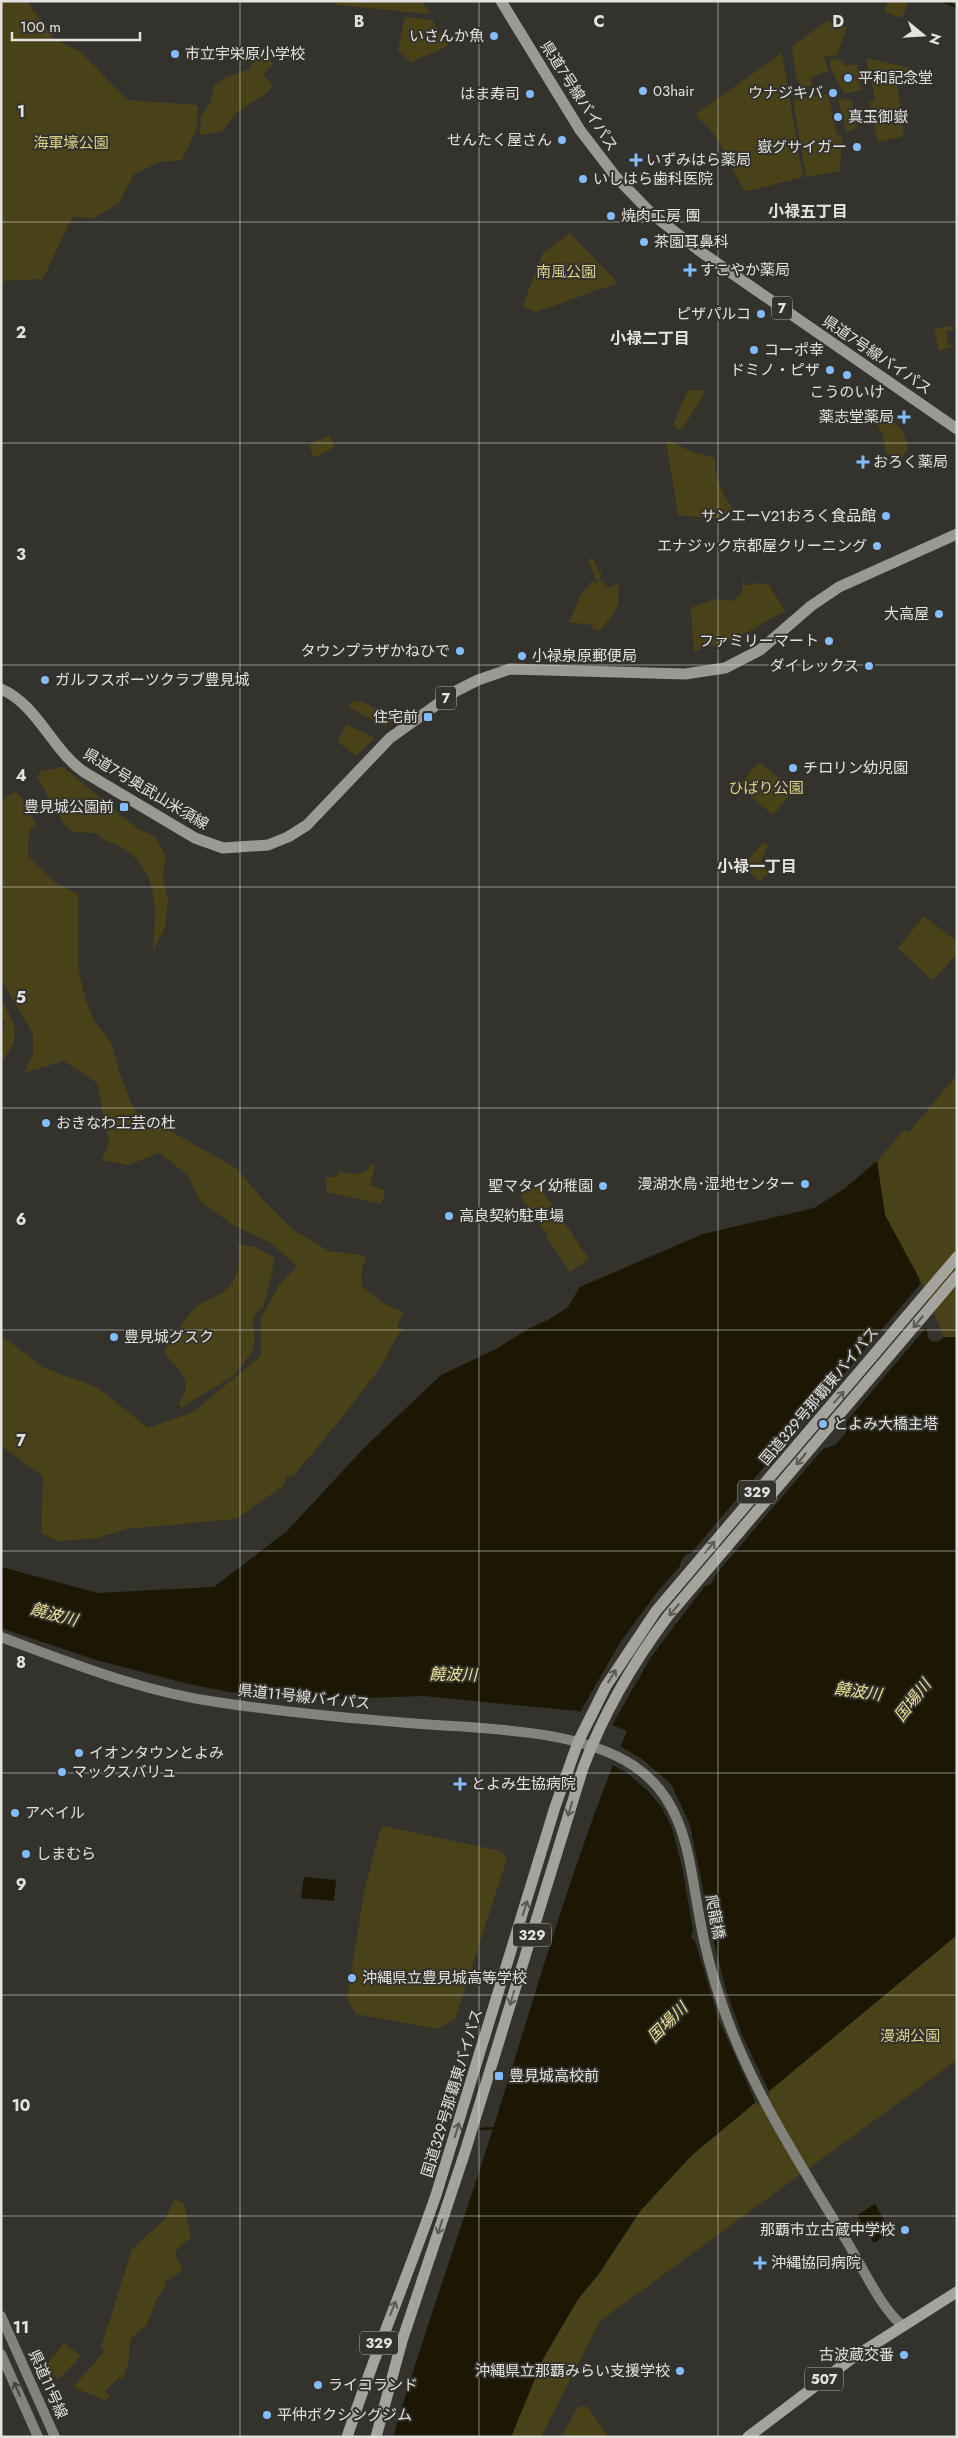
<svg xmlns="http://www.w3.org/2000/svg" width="958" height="2438" viewBox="0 0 958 2438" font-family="Jost,'Noto Sans JP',sans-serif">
  <rect width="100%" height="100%" fill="#33322c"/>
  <!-- green -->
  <path fill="#494218" d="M1,1H27L54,39L80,51L127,100L198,105L196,131L182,160L160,162L134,174L119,203L94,218L72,217L43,279L1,281Z
    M336,1H422L430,14L337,5Z
    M889,1H909L902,18L884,12Z
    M405,17L432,20L448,45C436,53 423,56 411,63L398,50Z
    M828,20L847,27L837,55L824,57L829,71L810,78L812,86L801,87L796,76L792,46Z
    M263,49L273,64L263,75L273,85L268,92L237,112L222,132L200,135L201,116L211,102L214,86L224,78L248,70Z
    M782,53L803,177L748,191L744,190C729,165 721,135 697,117V113Z
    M831,58L842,61L845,66L857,64L861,90L844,94L830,67Z
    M866,58L915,69L896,75L904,136L878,142L869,102L875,100Z
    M828,94L837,135L842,137L840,171L806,177L793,100Z
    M845,98V101L851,99L857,127L847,133L838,100Z
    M570,233L616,281L615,284L536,312L524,308L523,305L543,253Z
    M952,326L953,330L947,331V344L955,346L939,351L934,329Z
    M688,390L706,391L681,431L673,425Z
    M884,419H891L904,433L908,449L901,460L897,461L887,454L882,433L877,425Z
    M329,435L335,447L314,458L309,445Z
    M666,442L674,443L690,451L715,458C714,475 721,493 732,507L724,519L678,515Z
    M592,558L599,572L602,570L599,579L608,588L619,583L618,604L613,614L600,631L593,629L591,625L569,622L581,595L591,582L598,583L588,560Z
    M743,576L745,586L756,583L769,585L785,611L737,638L694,651L691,608L714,599L733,601L742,593Z
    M354,701L362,702L394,719L386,727L348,707Z
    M346,724L375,738L356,756L338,742Z
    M759,762L794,790L773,815L739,786Z
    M63,767L138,829L155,836L165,856L163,880L168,899L165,927L153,951C156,915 160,874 126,850C116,843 104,841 96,833L75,832L69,829L63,823L37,777L41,771Z
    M14,792L20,795L36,824L29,831L28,856L54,882L78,894V967L85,998L94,1021L112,1044L120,1074L134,1110L237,1169L265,1202L293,1230L329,1251L366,1256L361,1274L362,1287L387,1305L403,1312L397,1327L403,1329C392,1340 389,1355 380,1368C352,1405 324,1440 294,1475L286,1477L283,1486L236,1519L127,1529L97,1538L56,1541L41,1533L43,1476L1,1446V1335L44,1368L97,1387L148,1428L193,1412L261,1356V1318L279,1285L297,1266L270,1242L236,1227L200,1201L188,1175L159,1153L128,1165L102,1160L109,1141L97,1083L64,1061L24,1073L33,1055V1034L1,980V801Z
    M763,842L768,846L760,863L769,872L760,882L746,869L745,864Z
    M924,916L957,942V953L933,981L898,948Z
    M1,1000C17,1025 22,1038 1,1062V1038L5,1022L1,1020Z
    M957,1075V1337H944L919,1278L885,1215L877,1161L904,1130L909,1132Z
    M370,1164L375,1166L370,1185L386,1191L381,1204L327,1192L326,1178L337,1176L339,1172L360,1174L369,1169Z
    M538,1184L589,1259L570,1272L545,1235L559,1225L545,1233L520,1196Z
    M238,1244L256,1247L275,1258L264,1306L255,1314L252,1321L255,1337L252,1352L233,1376L181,1408L179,1403C196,1378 178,1371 164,1352C174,1338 182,1323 193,1310C199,1303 208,1301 216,1296C238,1285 241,1267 238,1244Z
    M383,1826L501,1851L507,1859L455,2019L437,2029L356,2014L347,1999L364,1893L380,1830Z
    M957,1935V2060L600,2321L541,2437H511L543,2359L578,2299L598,2275L641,2210L692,2155Z
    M175,2199L184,2204L191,2237C175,2251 171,2249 183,2270L165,2282L166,2285L157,2299L146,2326L131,2338L129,2347V2362L123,2379L120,2377L105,2391L110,2396L104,2400L73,2387L105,2351L101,2348L132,2249L165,2219Z
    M64,2343L81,2356L59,2379L44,2368Z
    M582,2406L588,2407L608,2437H561L578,2407Z"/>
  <!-- water -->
  <path fill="#1b1702" d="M877,1161L885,1215L919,1278L928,1338L933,1342L939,1341L944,1337H957V1935L692,2155L641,2210L598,2275L578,2299L543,2359L511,2437H393C423,2335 459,2236 491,2135C534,2000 572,1862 627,1731L578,1711L424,1696L308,1700L229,1692L189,1684L96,1660L1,1628V1567L98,1593L214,1587L287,1531L365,1447L441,1375L496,1349L528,1329L550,1319L568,1307L580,1287L703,1234L814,1208L844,1189Z
    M304,1877L336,1880L334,1901L301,1898Z
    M875,2204L891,2232L874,2243L857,2215Z"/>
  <!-- pier -->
  <path fill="#33322c" d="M922,1282L929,1324L847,1421L845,1434L835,1445L823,1449L717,1573L710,1585L705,1586L688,1608L651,1657L611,1727L579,1714L621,1641L658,1591L680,1566L681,1561L686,1554L691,1553L798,1427L799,1416L807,1405L820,1402Z
    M618,1745L642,1759L671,1784L690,1825L710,1924L713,1929L712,1935L726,1990L743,2037L770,2094L757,2105L719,2020L695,1941L691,1938L693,1930L682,1867L672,1828L662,1808L648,1791L627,1773L611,1764Z"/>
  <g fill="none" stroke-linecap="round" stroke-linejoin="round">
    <!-- stream -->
    <path stroke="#1b1702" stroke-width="2.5" d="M943,1L957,7
      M480,2129L496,2128"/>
    <!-- secondary -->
    <path stroke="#83837e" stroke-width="10" d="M1,1637C74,1664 146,1693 223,1703C284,1712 346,1718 408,1723C477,1729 575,1727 634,1766C687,1801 689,1863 700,1920C705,1949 713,1978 723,2007C752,2092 803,2168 849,2245C862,2267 883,2311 902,2325
      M1,2316L55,2437
      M1,2354L38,2437"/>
    <!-- primary -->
    <path stroke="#9a9993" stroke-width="11" d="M501,1L580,130L616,177L652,214L701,252L957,429
      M1,689C38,705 52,750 84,772L195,838L223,848L268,845L288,837L307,825L390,738L456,691L478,680L510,669L685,674L725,668L760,650L811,606L839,587L957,534"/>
    <!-- trunk -->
    <path stroke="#a4a39c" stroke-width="11" d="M347,2437C374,2355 408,2276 436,2195L555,1807L578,1742L606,1686L656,1611L957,1257
      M376,2437L402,2341L464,2155L583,1768C604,1712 632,1664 668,1616L957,1276
      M748,2437L851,2359L957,2292"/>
  </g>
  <!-- one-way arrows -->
  <defs><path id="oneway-shaft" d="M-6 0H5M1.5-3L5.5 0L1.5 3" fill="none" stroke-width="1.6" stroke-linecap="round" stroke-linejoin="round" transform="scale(1.25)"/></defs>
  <g stroke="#5b5a53">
    <use href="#oneway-shaft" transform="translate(918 1322) rotate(130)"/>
    <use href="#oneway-shaft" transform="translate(839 1397) rotate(-49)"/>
    <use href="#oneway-shaft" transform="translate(801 1459) rotate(130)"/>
    <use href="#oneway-shaft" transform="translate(710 1547) rotate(-50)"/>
    <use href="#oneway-shaft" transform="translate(674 1610) rotate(130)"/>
    <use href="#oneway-shaft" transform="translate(612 1676) rotate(-59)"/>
    <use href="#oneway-shaft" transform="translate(570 1809) rotate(107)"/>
    <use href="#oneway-shaft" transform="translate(525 1908) rotate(-73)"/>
    <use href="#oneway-shaft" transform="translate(512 1998) rotate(107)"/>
    <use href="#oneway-shaft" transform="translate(457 2130) rotate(-73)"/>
    <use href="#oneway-shaft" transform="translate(440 2227) rotate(108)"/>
    <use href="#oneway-shaft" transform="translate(393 2308) rotate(-68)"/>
  </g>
  <use stroke="#43423c" href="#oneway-shaft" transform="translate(17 2389) rotate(-114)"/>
  <!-- grid -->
  <path fill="none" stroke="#e3e2df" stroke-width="1" stroke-opacity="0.55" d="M240,1V2437M479,1V2437M718,1V2437M1,222H957M1,443H957M1,665H957M1,887H957M1,1108H957M1,1330H957M1,1551H957M1,1773H957M1,1995H957M1,2216H957"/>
  <!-- markers -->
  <g fill="#83bcfb" stroke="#33322c" stroke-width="2">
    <circle cx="494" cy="36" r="5"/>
    <circle cx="175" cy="54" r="5"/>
    <circle cx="848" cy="78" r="5"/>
    <circle cx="643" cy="91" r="5"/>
    <circle cx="833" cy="93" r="5"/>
    <circle cx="530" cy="94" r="5"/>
    <circle cx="838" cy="117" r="5"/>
    <circle cx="562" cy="140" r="5"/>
    <circle cx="857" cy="147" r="5"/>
    <path d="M633.5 152.5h5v5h5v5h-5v5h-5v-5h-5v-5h5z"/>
    <circle cx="583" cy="179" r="5"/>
    <circle cx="611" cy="216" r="5"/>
    <circle cx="644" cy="242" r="5"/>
    <path d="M687.5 262.5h5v5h5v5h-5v5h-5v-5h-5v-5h5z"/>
    <circle cx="761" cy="314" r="5"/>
    <circle cx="754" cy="350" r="5"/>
    <circle cx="830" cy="370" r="5"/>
    <circle cx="847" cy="375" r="5"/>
    <path d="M901.5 409.5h5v5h5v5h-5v5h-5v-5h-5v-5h5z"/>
    <path d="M860.5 454.5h5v5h5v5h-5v5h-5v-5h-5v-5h5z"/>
    <circle cx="886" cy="516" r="5"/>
    <circle cx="877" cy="546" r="5"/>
    <circle cx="939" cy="614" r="5"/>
    <circle cx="829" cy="641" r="5"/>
    <circle cx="460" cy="651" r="5"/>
    <circle cx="522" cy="656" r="5"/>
    <circle cx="869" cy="666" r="5"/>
    <circle cx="45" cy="680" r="5"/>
    <rect x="423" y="712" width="10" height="10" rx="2.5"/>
    <circle cx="793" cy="768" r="5"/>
    <rect x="119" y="802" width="10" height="10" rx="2.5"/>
    <circle cx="46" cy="1123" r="5"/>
    <circle cx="805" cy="1184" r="5"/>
    <circle cx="603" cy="1186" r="5"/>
    <circle cx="449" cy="1216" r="5"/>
    <circle cx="114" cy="1337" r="5"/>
    <circle cx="823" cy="1424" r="5"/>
    <circle cx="79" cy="1753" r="5"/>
    <circle cx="62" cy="1772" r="5"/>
    <path d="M457.5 1776.5h5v5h5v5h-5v5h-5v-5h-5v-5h5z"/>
    <circle cx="15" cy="1813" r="5"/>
    <circle cx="26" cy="1854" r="5"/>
    <circle cx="352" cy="1978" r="5"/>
    <rect x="494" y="2071" width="10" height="10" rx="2.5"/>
    <circle cx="905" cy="2230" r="5"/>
    <path d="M757.5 2255.5h5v5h5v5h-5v5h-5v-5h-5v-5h5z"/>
    <circle cx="904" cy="2355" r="5"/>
    <circle cx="680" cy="2371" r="5"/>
    <circle cx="318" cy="2385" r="5"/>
    <circle cx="267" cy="2415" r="5"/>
  </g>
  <g text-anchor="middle" stroke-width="4" stroke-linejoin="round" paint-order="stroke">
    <!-- shield labels -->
    <g fill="#33322c" stroke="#aeada9" stroke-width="1">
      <rect x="772" y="296.5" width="20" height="23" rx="4"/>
      <rect x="436" y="686.5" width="20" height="23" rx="4"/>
      <rect x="738" y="1480.5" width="38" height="23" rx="4"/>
      <rect x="513" y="1923.5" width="38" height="23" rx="4"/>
      <rect x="360" y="2331.5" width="38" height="23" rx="4"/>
      <rect x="805" y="2367.5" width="38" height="23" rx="4"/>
    </g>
    <g font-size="14" font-weight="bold" fill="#e3e2df">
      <text x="782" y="313">7</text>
      <text x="446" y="703">7</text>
      <text x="757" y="1497">329</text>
      <text x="532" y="1940">329</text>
      <text x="379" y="2348">329</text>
      <text x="824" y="2384">507</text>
    </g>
    <!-- poi labels -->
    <g font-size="15" fill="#e3e2df" stroke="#33322c" text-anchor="start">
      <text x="484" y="41" text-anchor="end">いさんか魚</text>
      <text x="185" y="59">市立宇栄原小学校</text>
      <text x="858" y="83">平和記念堂</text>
      <text x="653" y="96">03hair</text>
      <text x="823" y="98" text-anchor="end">ウナジキバ</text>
      <text x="520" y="99" text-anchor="end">はま寿司</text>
      <text x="848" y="122">真玉御嶽</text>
      <text x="552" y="145" text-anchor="end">せんたく屋さん</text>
      <text x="847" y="152" text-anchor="end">嶽グサイガー</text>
      <text x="646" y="165">いずみはら薬局</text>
      <text x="593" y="184">いしはら歯科医院</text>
      <text x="621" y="221">焼肉工房 團</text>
      <text x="654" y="247">茶園耳鼻科</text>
      <text x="700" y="275">すこやか薬局</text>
      <text x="751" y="319" text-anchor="end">ピザパルコ</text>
      <text x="764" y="355">コーポ幸</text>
      <text x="820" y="375" text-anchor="end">ドミノ・ピザ</text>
      <text x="847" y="397" text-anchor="middle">こうのいけ</text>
      <text x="894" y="422" text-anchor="end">薬志堂薬局</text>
      <text x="873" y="467">おろく薬局</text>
      <text x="876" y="521" text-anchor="end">サンエーV21おろく食品館</text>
      <text x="867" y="551" text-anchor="end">エナジック京都屋クリーニング</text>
      <text x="929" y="619" text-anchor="end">大高屋</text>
      <text x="819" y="646" text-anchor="end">ファミリーマート</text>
      <text x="450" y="656" text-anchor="end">タウンプラザかねひで</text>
      <text x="532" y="661">小禄泉原郵便局</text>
      <text x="859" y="671" text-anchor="end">ダイレックス</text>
      <text x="55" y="685">ガルフスポーツクラブ豊見城</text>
      <text x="418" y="722" text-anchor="end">住宅前</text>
      <text x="803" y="773">チロリン幼児園</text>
      <text x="114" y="812" text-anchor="end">豊見城公園前</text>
      <text x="56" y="1128">おきなわ工芸の杜</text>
      <text x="795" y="1189" text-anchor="end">漫湖水鳥･湿地センター</text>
      <text x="593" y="1191" text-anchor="end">聖マタイ幼稚園</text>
      <text x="459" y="1221">高良契約駐車場</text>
      <text x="124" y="1342">豊見城グスク</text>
      <text x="833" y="1429">とよみ大橋主塔</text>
      <text x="89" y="1758">イオンタウンとよみ</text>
      <text x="72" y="1777">マックスバリュ</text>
      <text x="471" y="1789">とよみ生協病院</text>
      <text x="25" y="1818">アベイル</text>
      <text x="36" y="1859">しまむら</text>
      <text x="362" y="1983">沖縄県立豊見城高等学校</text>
      <text x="509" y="2081">豊見城高校前</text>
      <text x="895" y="2235" text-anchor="end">那覇市立古蔵中学校</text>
      <text x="771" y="2268">沖縄協同病院</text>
      <text x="894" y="2360" text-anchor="end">古波蔵交番</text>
      <text x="670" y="2376" text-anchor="end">沖縄県立那覇みらい支援学校</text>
      <text x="328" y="2390">ライコランド</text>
      <text x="277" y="2420">平仲ボクシングジム</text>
    </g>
    <!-- street labels -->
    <g font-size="15" fill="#e3e2df" stroke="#33322c">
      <text transform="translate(579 96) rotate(57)" y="5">県道7号線バイパス</text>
      <text transform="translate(877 355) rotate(34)" y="5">県道7号線バイパス</text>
      <text transform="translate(146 789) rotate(31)" y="5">県道7号奥武山米須線</text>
      <text transform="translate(819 1396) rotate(-50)" y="5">国道329号那覇東バイパス</text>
      <text transform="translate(304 1697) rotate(6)" y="5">県道11号線バイパス</text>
      <text transform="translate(715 1917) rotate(79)" y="5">爬龍橋</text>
      <text transform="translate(452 2093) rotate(-73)" y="5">国道329号那覇東バイパス</text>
      <text transform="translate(48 2384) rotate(66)" y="5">県道11号線</text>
    </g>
    <!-- park labels -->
    <g font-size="15" fill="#dcd188" stroke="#33322c">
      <text x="71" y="148">海軍壕公園</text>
      <text x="566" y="277">南風公園</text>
      <text x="766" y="793">ひばり公園</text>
      <text x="910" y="2041">漫湖公園</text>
    </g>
    <!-- neighbourhood labels -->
    <g font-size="16" font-weight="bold" fill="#e3e2df" stroke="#33322c">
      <text x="808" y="217">小禄五丁目</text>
      <text x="650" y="344">小禄二丁目</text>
      <text x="757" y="872">小禄一丁目</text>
    </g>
    <!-- water labels -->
    <g font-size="16" font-style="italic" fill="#efe399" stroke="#33322c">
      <text transform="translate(54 1614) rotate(15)" y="6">饒波川</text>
      <text transform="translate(453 1674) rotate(1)" y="6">饒波川</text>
      <text transform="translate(858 1691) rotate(8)" y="6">饒波川</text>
      <text transform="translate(912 1700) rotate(-52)" y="6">国場川</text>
      <text transform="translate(667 2022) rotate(-45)" y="6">国場川</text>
    </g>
  </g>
  <g font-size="16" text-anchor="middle" font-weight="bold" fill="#e3e2df" stroke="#33322c" stroke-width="4" stroke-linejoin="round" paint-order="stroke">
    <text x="359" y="27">B</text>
    <text x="599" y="27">C</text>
    <text x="838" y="27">D</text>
    <text x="21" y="117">1</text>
    <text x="21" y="338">2</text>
    <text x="21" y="560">3</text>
    <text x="21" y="781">4</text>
    <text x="21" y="1003">5</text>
    <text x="21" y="1225">6</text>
    <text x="21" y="1446">7</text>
    <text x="21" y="1668">8</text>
    <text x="21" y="1890">9</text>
    <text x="21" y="2111">10</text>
    <text x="21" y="2333">11</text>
  </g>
  <!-- border -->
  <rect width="958" height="2438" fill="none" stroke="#e3e2df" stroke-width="5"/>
  <!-- north arrow -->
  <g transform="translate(923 35) rotate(108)" stroke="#33322c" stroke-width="4" paint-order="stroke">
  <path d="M0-4L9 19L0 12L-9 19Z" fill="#e3e2df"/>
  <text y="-8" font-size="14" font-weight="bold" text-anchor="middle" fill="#e3e2df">N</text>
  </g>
  <!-- scale -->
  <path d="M12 32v8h128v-8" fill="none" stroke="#e3e2df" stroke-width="2.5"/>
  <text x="20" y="32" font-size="15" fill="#e3e2df" stroke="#33322c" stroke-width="4" paint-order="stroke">100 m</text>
</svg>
